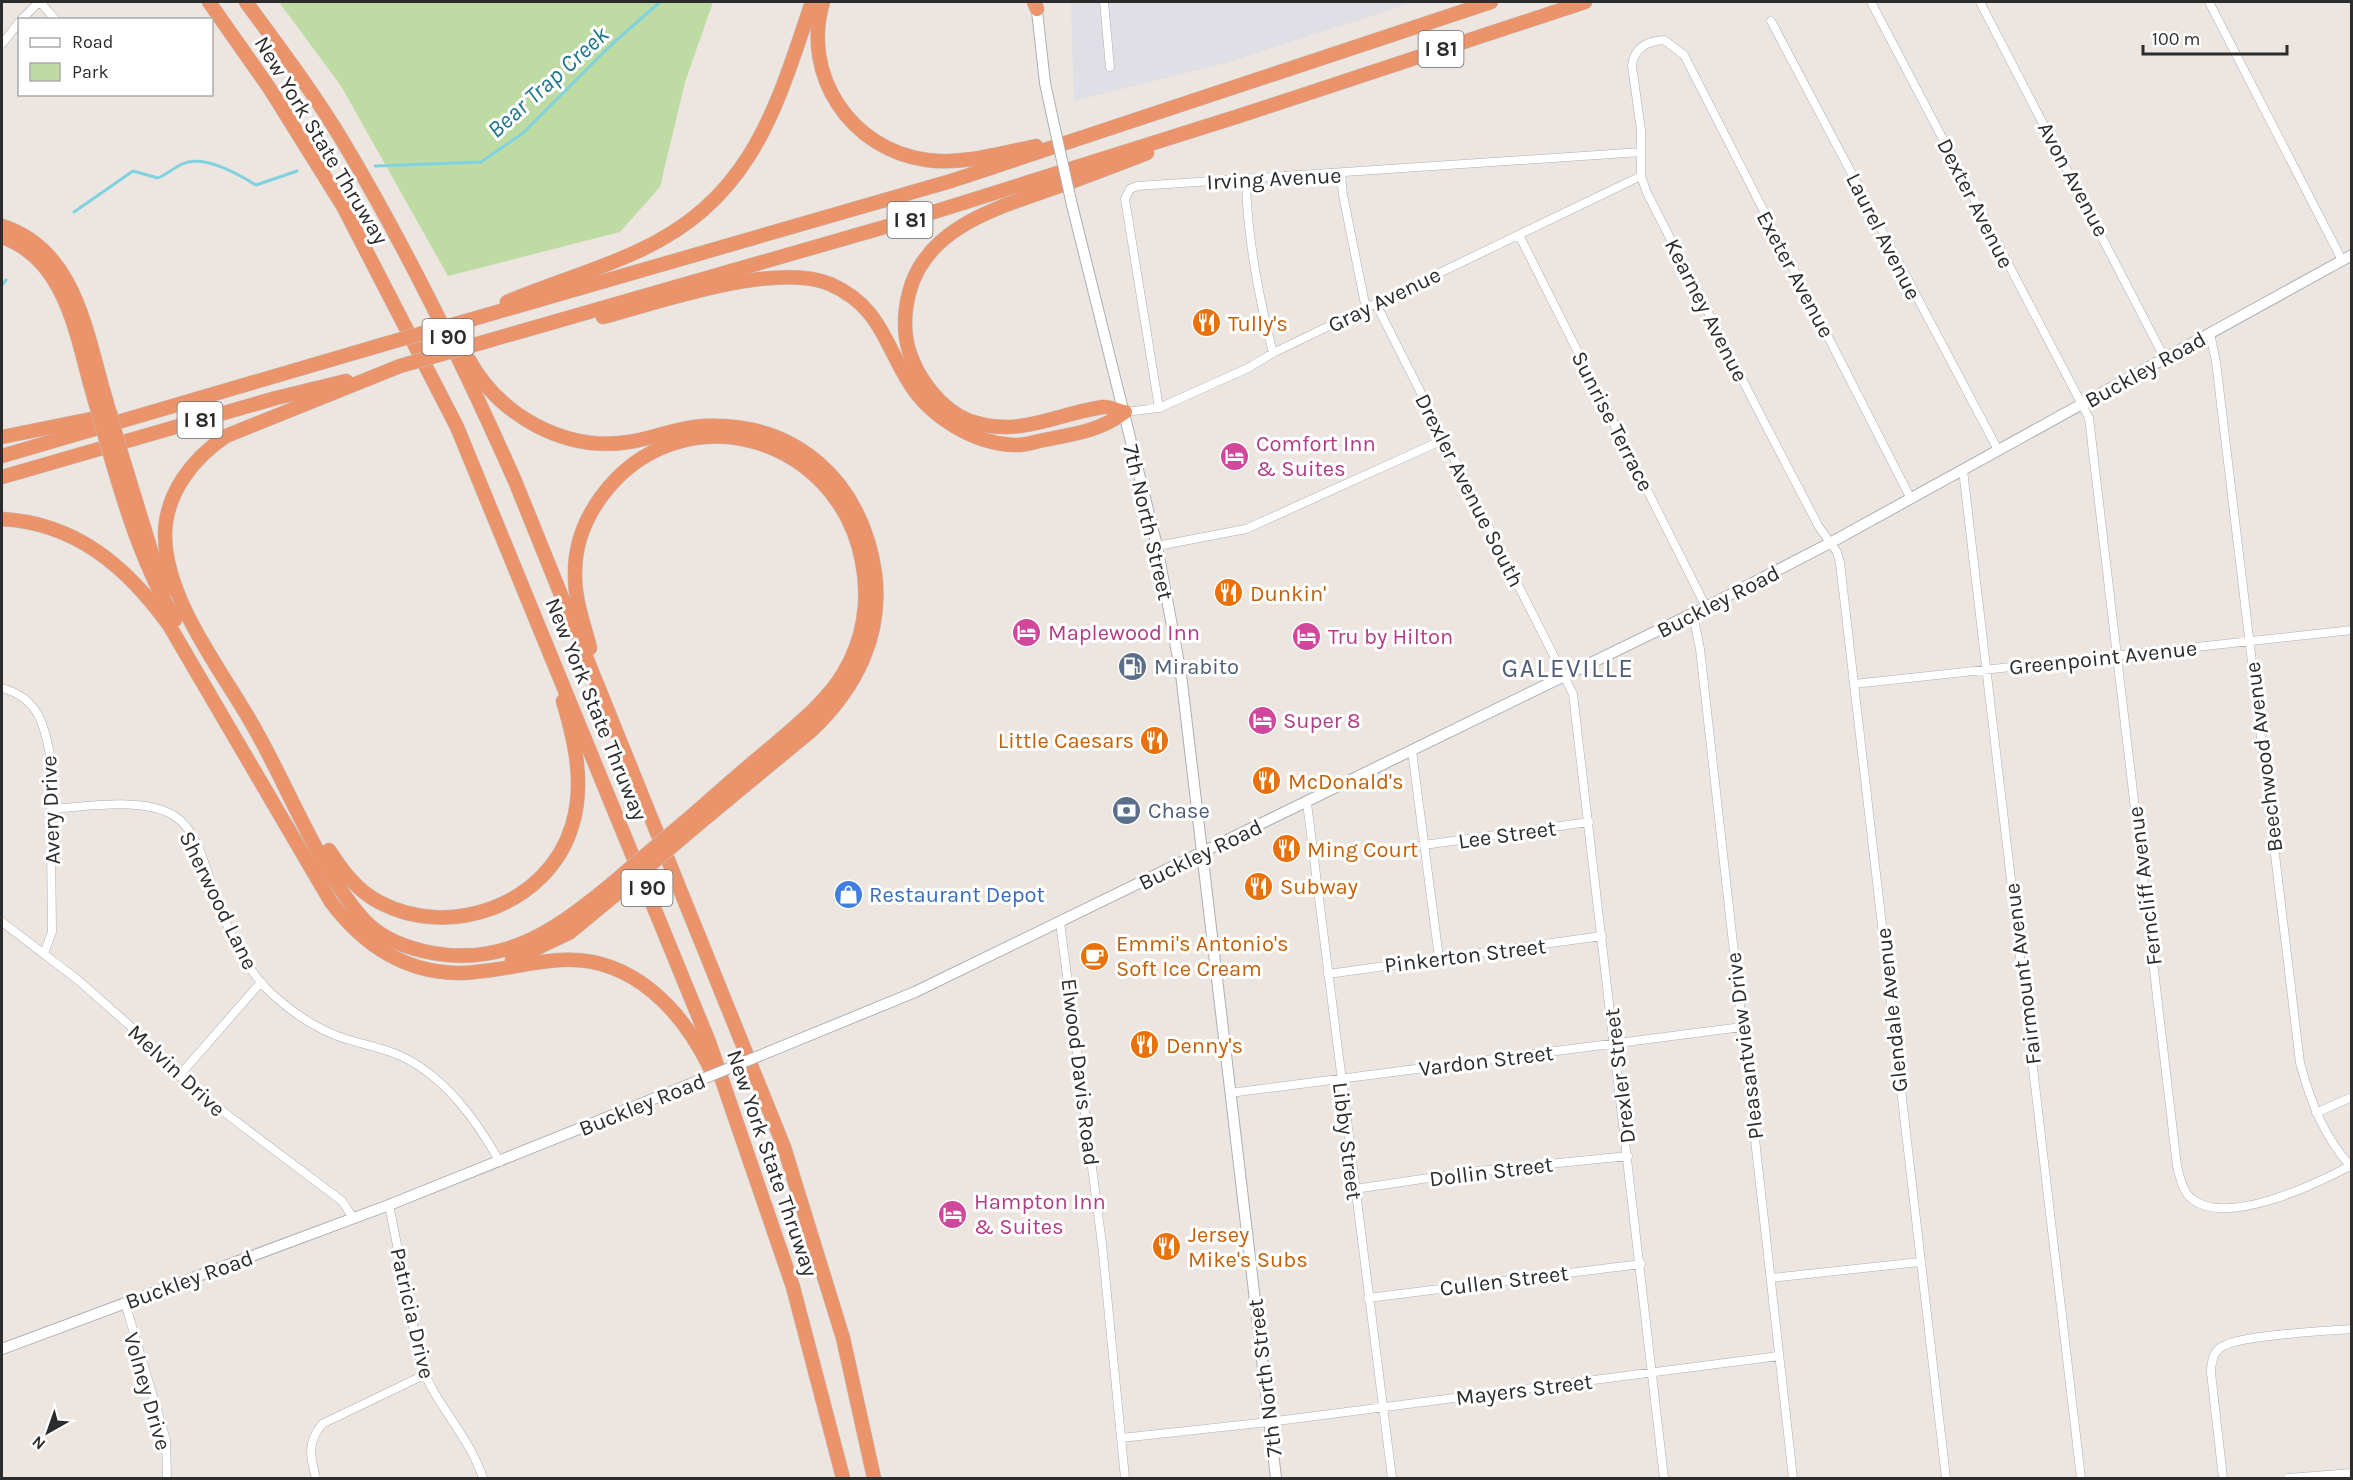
<svg xmlns="http://www.w3.org/2000/svg" width="2353" height="1480" viewBox="0 0 2353 1480" font-family="Karla,sans-serif">
  <rect width="100%" height="100%" fill="#ece5e0"/>
  <!-- industrial -->
  <path fill="#e0dfe5" d="M1071,2H1414L1226,63L1074,101Z"/>
  <!-- green -->
  <path fill="#bddba3" d="M279,2H713L685,82L660,187L620,232L448,276L341,86Z"/>
  <g fill="none" stroke-linecap="round" stroke-linejoin="round">
    <!-- stream -->
    <path stroke="#80d2e1" stroke-width="3" d="M375,166L481,162L523,133L611,45L660,2
      M74,212L133,171L158,178C167,174 174,168 182,164C204,154 238,174 256,185L297,171
      M2,285L6,280"/>
    <defs>
      <path id="street" d="M40,2L56,20
        M1104,2L1110,67
        M1871,2L2089,418L2177,1166C2180,1178 2183,1192 2192,1199C2227,1227 2316,1184 2350,1166
        M1980,2L2165,359
        M2209,2L2342,260
        M21,20L39,2
        M1771,21L1998,450
        M2,44L20,21
        M1341,174L1343,195L1366,309
        M1246,180C1247,237 1259,298 1273,353
        M1519,235L1706,607
        M1376,304L1573,694L1664,1478
        M2210,333L2216,362L2300,1063C2311,1103 2324,1137 2352,1168
        M1159,408L1125,199L1130,189L1137,186L1641,152
        M1125,412L1159,408L1248,368L1273,353L1641,176
        M1963,470L2081,1478
        M1911,499L1684,55L1664,40C1647,41 1634,48 1632,66L1641,130V176L1647,193L1762,418L1819,527L1837,552L1840,563L1946,1478
        M1157,546L1246,529L1445,439
        M1693,614L1700,649L1793,1478
        M1854,684L2352,630
        M2,688C37,698 44,722 50,755L52,932L44,953
        M1412,751L1439,958
        M1307,803L1392,1478
        M51,809C85,807 147,796 176,817C200,834 206,872 216,897C227,928 244,965 266,988C288,1010 317,1030 346,1039C365,1045 385,1048 403,1057C447,1079 476,1120 500,1162
        M1424,845L1589,822
        M2,922L78,980L129,1025L192,1088L342,1201L353,1218
        M1060,922L1102,1244L1125,1478
        M1328,974L1602,936
        M179,1076L261,982
        M1230,1093L1742,1027
        M2316,1113L2352,1097
        M1355,1189L1469,1172L1628,1156
        M389,1205L421,1365C437,1407 468,1434 483,1478
        M1771,1278L1920,1262
        M1368,1298L1641,1264
        M125,1303L166,1440L167,1478
        M1121,1438L1269,1422L1779,1356
        M316,1478C310,1456 307,1443 322,1424L424,1375
        M2223,1478L2211,1373C2211,1364 2212,1354 2220,1348C2234,1335 2328,1331 2352,1329
        M2288,1478L2352,1473"/>
      <path id="secondary" d="M1036,2L1045,83L1051,111
        M1072,205L1157,546L1181,674L1276,1478
        M776,1049L915,992L1706,607L1830,543L2352,255
        M2,1349L389,1205L688,1085"/>
      <path id="highway" d="M209,2L270,89L343,206L457,427L709,1042L793,1287L843,1478
        M246,2C279,47 313,92 342,140C408,250 463,364 515,481L784,1147L843,1338L874,1478
        M823,2C801,75 851,150 927,160C962,165 1001,153 1036,146
        M1034,2L1037,9
        M2,226C77,250 86,334 106,400
        M2,237C69,260 77,342 95,401
        M507,302C549,284 592,272 634,253C751,201 775,112 812,2
        M603,317C661,302 775,261 830,284C880,306 884,343 910,384C931,417 973,443 1013,445C1023,446 1034,442 1044,440C1074,434 1100,431 1125,412
        M473,319L951,181L1491,2
        M484,342L902,222L1239,116L1585,2
        M469,360C500,416 565,452 629,442C654,438 679,427 704,426C797,422 862,482 875,573C883,635 856,688 812,730L702,821
        M400,366L226,436C192,459 165,494 165,536C166,603 225,674 256,731C289,789 320,871 364,920C379,936 402,946 423,951C499,969 552,933 608,887
        M1125,412C1118,411 1109,406 1103,407C1055,414 1020,438 970,421C941,410 918,379 909,351C903,331 904,313 909,293C926,226 1000,207 1057,187C1087,176 1117,165 1147,153
        M2,437L111,415
        M2,456L388,343
        M122,456L153,557L169,589
        M112,461C129,519 145,568 175,620
        M2,477L276,398L346,381
        M2,519C76,523 127,567 169,625L331,902C362,943 403,972 457,973C492,973 526,962 561,960C632,956 682,1010 710,1068
        M590,648C584,623 574,599 575,573C575,546 585,519 601,497C679,390 838,434 862,561C870,599 864,640 843,674C826,702 799,723 774,745C747,767 721,790 695,813
        M329,850C342,870 356,890 379,902C450,940 548,905 572,826C585,784 575,742 563,701
        M512,960L569,933L615,895"/>
    </defs>
    <!-- street casing -->
    <use href="#street" stroke="#acafb6" stroke-width="9"/>
    <!-- secondary casing -->
    <use href="#secondary" stroke="#acafb6" stroke-width="12"/>
    <!-- highway casing -->
    <use href="#highway" stroke="#c4c4c4" stroke-width="15"/>
    <!-- street -->
    <use href="#street" stroke="#fff" stroke-width="8"/>
    <!-- secondary -->
    <use href="#secondary" stroke="#fff" stroke-width="10"/>
    <!-- highway -->
    <use href="#highway" stroke="#eb946b" stroke-width="14"/>
    <defs>
      <path id="secondary-bridge" d="M1051,111L1072,205
        M688,1085L776,1049"/>
      <path id="highway-bridge" d="M388,343L473,319
        M400,366L484,342
        M106,400L122,456
        M95,401L112,461
        M608,887L695,813
        M615,895L702,821"/>
    </defs>
    <!-- secondary-bridge casing -->
    <use href="#secondary-bridge" stroke="#acafb6" stroke-width="12" stroke-linecap="butt"/>
    <!-- highway-bridge casing -->
    <use href="#highway-bridge" stroke="#c4c4c4" stroke-width="15" stroke-linecap="butt"/>
    <!-- secondary-bridge -->
    <use href="#secondary-bridge" stroke="#fff" stroke-width="10"/>
    <!-- highway-bridge -->
    <use href="#highway-bridge" stroke="#eb946b" stroke-width="14"/>
  </g>
  <!-- icons -->
  <defs>
    <symbol id="restaurant-disc" viewBox="-11 -11 22 22"><circle r="9.5" fill="#e8710a" stroke="#fff"/><path d="M-5-6h1v4h1v-4h1v4h1v-4h1v5L-1.5 .5V6h-2V.5L-5-1ZM5-6V6H3V1.5H1.5Q1.5-4 5-6Z" fill="#fff"/></symbol>
    <symbol id="hotel-disc" viewBox="-11 -11 22 22"><circle r="9.5" fill="#d1479c" stroke="#fff"/><path d="M-6-4.5h1.5V1H6V5H4.5V3h-9V5H-6ZM-4 0a1.8 1.8 0 1 1 3.6 0ZM.5 0V-2.5h3Q6-2.5 6 0Z" fill="#fff"/></symbol>
    <symbol id="fuel-disc" viewBox="-11 -11 22 22"><circle r="9.5" fill="#5c6f8a" stroke="#fff"/><path d="M-5.5-6h7V0h2V4h1.3V-2.5L3-4.5l.8-.8L6-3V5H2.5V1h-1V6h-7ZM-4.2-4.7v3.2H.2V-4.7Z" fill="#fff"/></symbol>
    <symbol id="bank-disc" viewBox="-11 -11 22 22"><circle r="9.5" fill="#5c6f8a" stroke="#fff"/><path d="M-6-4H6V4H-6ZM0-2.3a2.3 2.3 0 1 0 0 4.6a2.3 2.3 0 1 0 0-4.6Z" fill="#fff"/></symbol>
    <symbol id="shop-disc" viewBox="-11 -11 22 22"><circle r="9.5" fill="#3f7fe0" stroke="#fff"/><path d="M-5-2.5h2.3a2.7 3.5 0 0 1 5.4 0H5L5.5 6h-11ZM-1.5-2.5h3a1.5 2.3 0 0 0-3 0Z" fill="#fff"/></symbol>
    <symbol id="cafe-disc" viewBox="-11 -11 22 22"><circle r="9.5" fill="#e8710a" stroke="#fff"/><path d="M-5.5-4.5H6V0H3Q3 3.5 0 3.5H-2.5Q-5.5 3.5-5.5 0ZM3-3.2v2h1.7v-2ZM-6 4.5H4V6H-6Z" fill="#fff"/></symbol>
  </defs>
  <g fill-rule="evenodd">
    <use href="#restaurant-disc" x="1190" y="306" width="33" height="33"/>
    <use href="#hotel-disc" x="1218" y="440" width="33" height="33"/>
    <use href="#restaurant-disc" x="1212" y="576" width="33" height="33"/>
    <use href="#hotel-disc" x="1010" y="616" width="33" height="33"/>
    <use href="#hotel-disc" x="1290" y="620" width="33" height="33"/>
    <use href="#fuel-disc" x="1116" y="650" width="33" height="33"/>
    <use href="#hotel-disc" x="1246" y="704" width="33" height="33"/>
    <use href="#restaurant-disc" x="1138" y="724" width="33" height="33"/>
    <use href="#restaurant-disc" x="1250" y="764" width="33" height="33"/>
    <use href="#bank-disc" x="1110" y="794" width="33" height="33"/>
    <use href="#restaurant-disc" x="1270" y="832" width="33" height="33"/>
    <use href="#restaurant-disc" x="1242" y="870" width="33" height="33"/>
    <use href="#shop-disc" x="832" y="878" width="33" height="33"/>
    <use href="#cafe-disc" x="1078" y="940" width="33" height="33"/>
    <use href="#restaurant-disc" x="1128" y="1028" width="33" height="33"/>
    <use href="#hotel-disc" x="936" y="1198" width="33" height="33"/>
    <use href="#restaurant-disc" x="1150" y="1230" width="33" height="33"/>
  </g>
  <g text-anchor="middle" stroke-width="6" stroke-linejoin="round" paint-order="stroke">
    <!-- shield labels -->
    <g fill="#fff" stroke="#6b6b6b" stroke-width="1.5">
      <rect x="1418.5" y="31" width="45" height="36" rx="4.5"/>
      <rect x="887.5" y="202" width="45" height="36" rx="4.5"/>
      <rect x="422.5" y="319" width="51" height="36" rx="4.5"/>
      <rect x="177.5" y="402" width="45" height="36" rx="4.5"/>
      <rect x="621.5" y="870" width="51" height="36" rx="4.5"/>
    </g>
    <g font-size="21" font-weight="bold" fill="#2c2c2c">
      <text x="1441" y="56">I 81</text>
      <text x="910" y="227">I 81</text>
      <text x="448" y="344">I 90</text>
      <text x="200" y="427">I 81</text>
      <text x="647" y="895">I 90</text>
    </g>
    <!-- street labels -->
    <g font-size="22" fill="#2c2c2c" stroke="#fff">
      <text transform="translate(322 140) rotate(59)" y="8">New York State Thruway</text>
      <text transform="translate(1274 178) rotate(-3)" y="8">Irving Avenue</text>
      <text transform="translate(2074 179) rotate(62)" y="8">Avon Avenue</text>
      <text transform="translate(1976 203) rotate(63)" y="8">Dexter Avenue</text>
      <text transform="translate(1884 236) rotate(63)" y="8">Laurel Avenue</text>
      <text transform="translate(1796 274) rotate(62)" y="8">Exeter Avenue</text>
      <text transform="translate(1384 299) rotate(-26)" y="8">Gray Avenue</text>
      <text transform="translate(1707 310) rotate(63)" y="8">Kearney Avenue</text>
      <text transform="translate(2145 369) rotate(-29)" y="8">Buckley Road</text>
      <text transform="translate(1613 421) rotate(63)" y="8">Sunrise Terrace</text>
      <text transform="translate(1470 490) rotate(63)" y="8">Drexler Avenue South</text>
      <text transform="translate(1149 522) rotate(77)" y="8">7th North Street</text>
      <text transform="translate(1718 601) rotate(-27)" y="8">Buckley Road</text>
      <text transform="translate(2103 657) rotate(-6)" y="8">Greenpoint Avenue</text>
      <text transform="translate(597 709) rotate(68)" y="8">New York State Thruway</text>
      <text transform="translate(2263 757) rotate(-97)" y="8">Beechwood Avenue</text>
      <text transform="translate(50 810) rotate(-92)" y="8">Avery Drive</text>
      <text transform="translate(1507 834) rotate(-8)" y="8">Lee Street</text>
      <text transform="translate(1200 854) rotate(-26)" y="8">Buckley Road</text>
      <text transform="translate(2144 886) rotate(-97)" y="8">Ferncliff Avenue</text>
      <text transform="translate(219 900) rotate(64)" y="8">Sherwood Lane</text>
      <text transform="translate(1465 955) rotate(-7)" y="8">Pinkerton Street</text>
      <text transform="translate(2022 974) rotate(-97)" y="8">Fairmount Avenue</text>
      <text transform="translate(1891 1010) rotate(-96)" y="8">Glendale Avenue</text>
      <text transform="translate(1744 1046) rotate(-97)" y="8">Pleasantview Drive</text>
      <text transform="translate(1486 1060) rotate(-7)" y="8">Vardon Street</text>
      <text transform="translate(177 1070) rotate(43)" y="8">Melvin Drive</text>
      <text transform="translate(1081 1072) rotate(83)" y="8">Elwood Davis Road</text>
      <text transform="translate(1619 1076) rotate(-97)" y="8">Drexler Street</text>
      <text transform="translate(642 1104) rotate(-22)" y="8">Buckley Road</text>
      <text transform="translate(1348 1141) rotate(83)" y="8">Libby Street</text>
      <text transform="translate(773 1163) rotate(71)" y="8">New York State Thruway</text>
      <text transform="translate(1491 1171) rotate(-7)" y="8">Dollin Street</text>
      <text transform="translate(189 1279) rotate(-20)" y="8">Buckley Road</text>
      <text transform="translate(1504 1280) rotate(-7)" y="8">Cullen Street</text>
      <text transform="translate(413 1313) rotate(77)" y="8">Patricia Drive</text>
      <text transform="translate(1264 1378) rotate(-97)" y="8">7th North Street</text>
      <text transform="translate(1524 1389) rotate(-7)" y="8">Mayers Street</text>
      <text transform="translate(148 1391) rotate(74)" y="8">Volney Drive</text>
    </g>
    <!-- food labels -->
    <g font-size="22" fill="#c56008" stroke="#fff" text-anchor="start">
      <text x="1228" y="331">Tully's</text>
      <text x="1250" y="601">Dunkin'</text>
      <text x="1134" y="748" text-anchor="end">Little Caesars</text>
      <text x="1288" y="789">McDonald's</text>
      <text x="1307" y="857">Ming Court</text>
      <text x="1280" y="894">Subway</text>
      <text x="1116" y="951">Emmi's Antonio's<tspan x="1116" dy="25">Soft Ice Cream</tspan></text>
      <text x="1166" y="1053">Denny's</text>
      <text x="1188" y="1242">Jersey<tspan x="1188" dy="25">Mike's Subs</tspan></text>
    </g>
    <!-- hotel labels -->
    <g font-size="22" fill="#b23c85" stroke="#fff" text-anchor="start">
      <text x="1256" y="451">Comfort Inn<tspan x="1256" dy="25">&amp; Suites</tspan></text>
      <text x="1048" y="640">Maplewood Inn</text>
      <text x="1328" y="644">Tru by Hilton</text>
      <text x="1283" y="728">Super 8</text>
      <text x="974" y="1209">Hampton Inn<tspan x="974" dy="25">&amp; Suites</tspan></text>
    </g>
    <!-- service labels -->
    <g font-size="22" fill="#4e5e75" stroke="#fff" text-anchor="start">
      <text x="1154" y="674">Mirabito</text>
      <text x="1148" y="818">Chase</text>
    </g>
    <!-- shop labels -->
    <g font-size="22" fill="#366cbe" stroke="#fff" text-anchor="start">
      <text x="869" y="902">Restaurant Depot</text>
    </g>
    <!-- water labels -->
    <g font-size="24" font-style="italic" fill="#1e748e" stroke="#fff">
      <text transform="translate(548 82) rotate(-42)" y="8">Bear Trap Creek</text>
    </g>
    <!-- quarter labels -->
    <g font-size="26" letter-spacing="1.5" fill="#515c77" stroke="#fff">
      <text x="1568" y="677">GALEVILLE</text>
    </g>
  </g>
  <!-- border -->
  <rect width="2353" height="1480" fill="none" stroke="#2c2c2c" stroke-width="6"/>
  <!-- legend -->
  <rect x="18" y="18" width="195" height="78" fill="#ffffff" stroke="#ababab" stroke-width="1.5"/>
  <rect x="30" y="38" width="30" height="9" fill="#ffffff" stroke="#ababab" stroke-width="1.5"/>
  <text x="72" y="48" font-size="18" fill="#2c2c2c">Road</text>
  <rect x="30" y="63" width="30" height="18" fill="#bddba3" stroke="#ababab" stroke-width="1.5"/>
  <text x="72" y="78" font-size="18" fill="#2c2c2c">Park</text>
  <!-- north arrow -->
  <g transform="translate(48 1432) rotate(220)" stroke="#ffffff" stroke-width="4.5" paint-order="stroke">
  <path d="M0-4.5L10 22L0 15L-10 22Z" fill="#2c2c2c"/>
  <text y="-9" font-size="16" font-weight="bold" text-anchor="middle" fill="#2c2c2c">N</text>
  </g>
  <!-- scale -->
  <path d="M2143 45v9h144v-9" fill="none" stroke="#2c2c2c" stroke-width="3"/>
  <text x="2152" y="45" font-size="18" fill="#2c2c2c" stroke="#ffffff" stroke-width="4.5" paint-order="stroke">100 m</text>
</svg>
